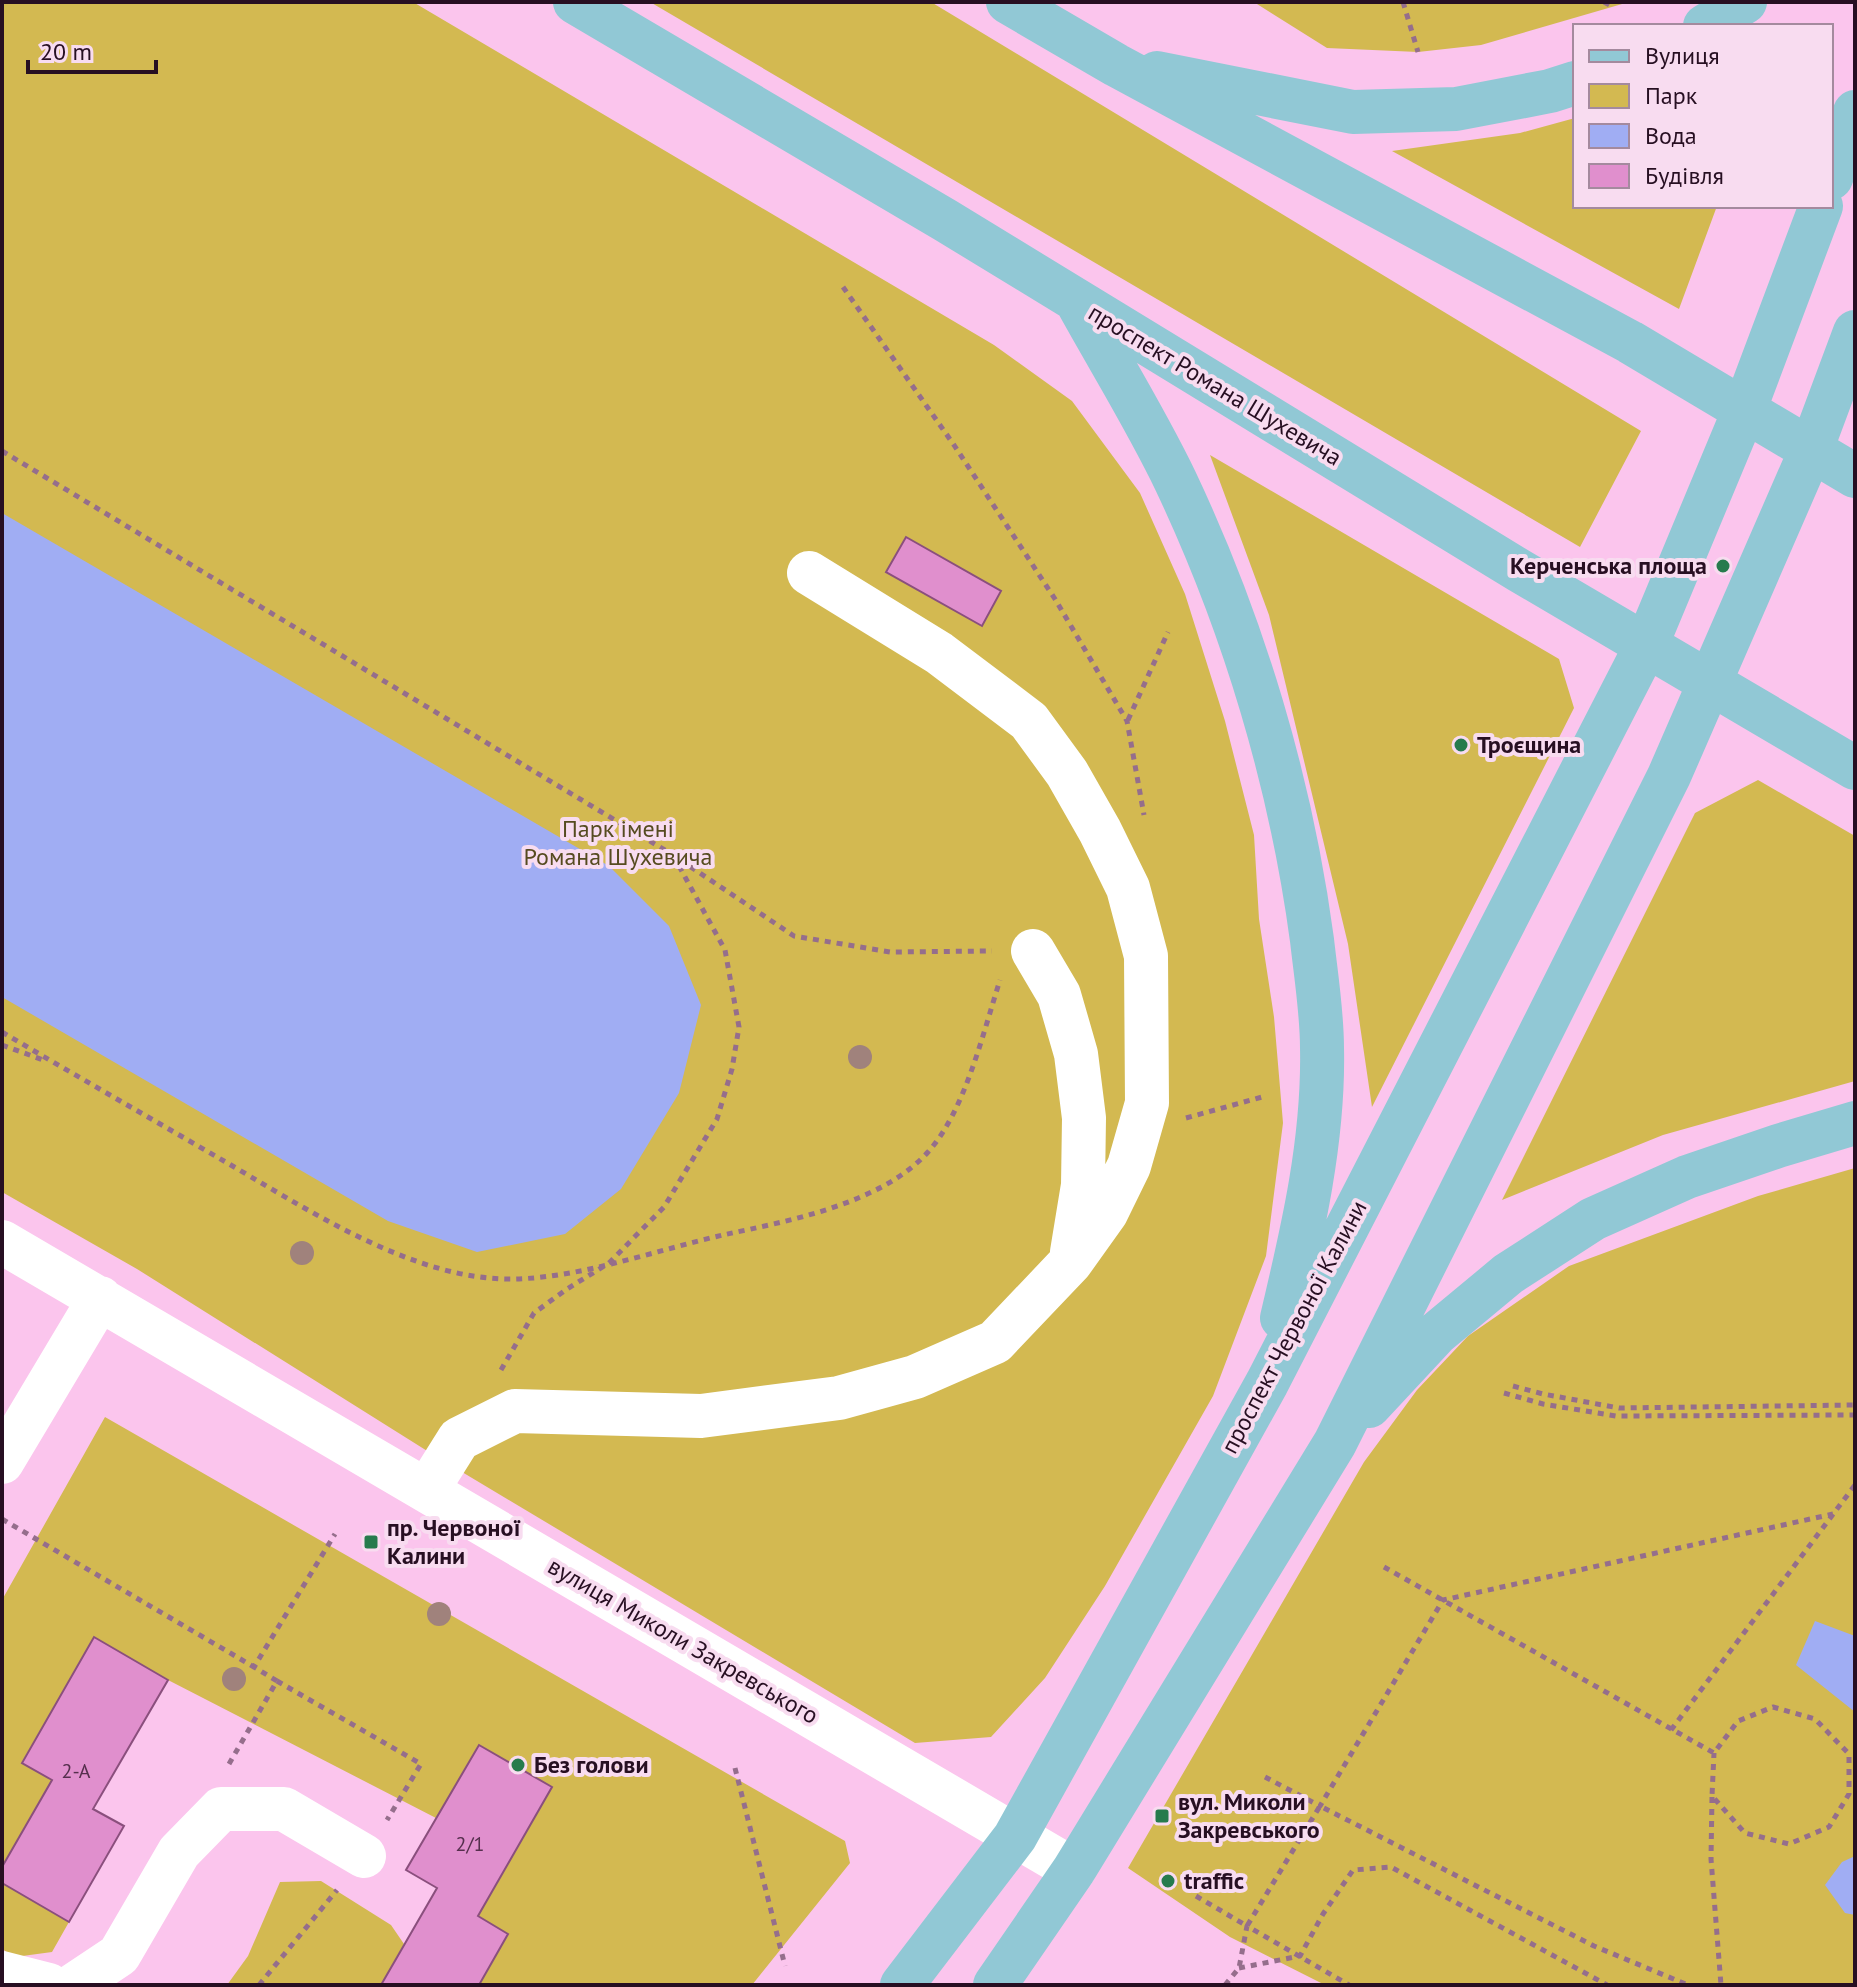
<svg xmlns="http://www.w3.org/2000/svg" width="1857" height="1987" viewBox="0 0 1857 1987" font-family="'PT Sans',sans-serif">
  <rect width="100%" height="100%" fill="#fbc5ed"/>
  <!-- green -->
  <path fill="#d3b951" d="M2,2H413L994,345L1072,401L1140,493L1185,594L1225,721L1254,835L1259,919L1274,1017L1283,1123L1266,1256L1213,1396L1105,1586L1045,1678L991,1737L915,1743L432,1454L137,1269L2,1192Z
    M650,2H931L1641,431L1580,547Z
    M1258,2H1629L1481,45L1418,52L1327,48L1257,4Z
    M1575,118V206H1717L1679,309L1392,151L1520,133Z
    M1210,455L1559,659L1574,708L1372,1107L1348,944L1269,615Z
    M1758,780L1855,836V1081L1663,1135L1502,1200L1695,813Z
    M1855,1168V1985H1325L1230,1937L1128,1868L1364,1462L1417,1390L1468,1336L1569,1266L1758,1196Z
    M105,1417L845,1841L850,1863L752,1985H479L508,1934L478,1916L552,1787L479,1745L436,1818L168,1680L94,1638L22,1762L52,1780L2,1867V1600Z
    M321,1881L391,1925L404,1944L381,1985H227L248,1956L280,1882Z
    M2,1883L69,1922L52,1952L15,1957L2,1949Z"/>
  <!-- water -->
  <path fill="#a0adf3" d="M2,513L609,866L669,926L701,1005L679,1093L621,1189L565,1234L477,1252L388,1221L2,997Z
    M1815,1621L1855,1636V1712L1796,1665Z
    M1855,1856V1915L1845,1913L1825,1885L1842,1862Z"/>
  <!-- building -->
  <path fill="#e08fcd" stroke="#8a4f7d" stroke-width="2" d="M906,537L1001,591L982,626L886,572Z
    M94,1637L168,1680L93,1809L124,1826L69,1922L2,1883V1867L52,1780L22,1763Z
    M479,1745L552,1787L478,1916L508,1934L479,1985H381L437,1888L406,1870Z"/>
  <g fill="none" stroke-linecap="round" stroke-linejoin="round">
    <!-- path -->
    <path stroke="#956e8c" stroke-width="5" stroke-dasharray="6 6" stroke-linecap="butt" d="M1403,2L1418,52
      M1604,2L1613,7
      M843,287L954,445L1055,599L1127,721L1144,815
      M2,451L673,855L794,936L890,952L992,951
      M1128,720L1168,632
      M2,1032C73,1074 145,1115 217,1157C303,1206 413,1282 516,1279C583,1277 657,1250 723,1235C788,1221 881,1204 928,1152C965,1111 983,1033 1000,980
      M2,1045L46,1061
      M1186,1118L1262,1097
      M501,1370L534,1313L567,1289L609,1263L664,1207L717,1119L732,1069L739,1027L725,950L673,855
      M1513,1386L1543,1394L1619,1408L1855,1405
      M1504,1393L1543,1404L1616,1416L1855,1415
      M2,1519L254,1667
      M1384,1567L1714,1753L1738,1721L1773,1707L1815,1719L1849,1754V1794L1829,1827L1789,1844L1745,1833L1712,1796L1714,1753
      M277,1681L421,1764L387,1820
      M1671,1730L1855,1485
      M229,1764L277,1681L254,1667L335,1534
      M735,1768L785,1966
      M1265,1777L1320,1806L1443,1600L1833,1514
      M1712,1797L1711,1859L1721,1985
      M1196,1896L1247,1926L1320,1806L1594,1946L1688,1985
      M1239,1968L1300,1956L1323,1914L1353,1870L1391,1867L1607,1985
      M259,1985L337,1890
      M1225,1985L1239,1968L1247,1926L1349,1985"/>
    <!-- minor -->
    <path stroke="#fff" stroke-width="44" d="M1033,951L1059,995L1076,1054L1084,1118L1083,1185L1072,1252
      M2,1242L1074,1870
      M2,1462L100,1298
      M427,1490L459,1439L515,1411L701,1416L839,1398L915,1377L995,1342L1071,1262L1106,1213L1129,1166L1147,1103L1146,956L1128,888L1100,831L1067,773L1029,721L939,653L809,573
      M2,1973L49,1985
      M74,1985L119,1955L179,1852L221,1809H284L364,1856"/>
    <!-- major -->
    <path stroke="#91c8d5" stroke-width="44" d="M575,2L945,220L1520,571L1855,768
      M1008,2L1116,65L1630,342L1855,476
      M1705,26L1745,2
      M1157,73L1353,112L1456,109L1550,91L1575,83
      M1831,178L1855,112
      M1077,302C1110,362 1147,421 1176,482C1244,626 1291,783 1312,940C1316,976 1322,1012 1322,1048C1324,1139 1303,1230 1282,1318
      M1369,1406L1437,1333L1508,1274L1593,1219L1687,1177L1778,1146L1855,1123
      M902,1985L1015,1837L1267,1383L1646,646L1744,411L1821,206
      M995,1985L1074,1870L1335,1443L1669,776L1811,450L1855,332"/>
  </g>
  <!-- trees -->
  <g fill="#a0827c">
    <circle cx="860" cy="1057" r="12"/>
    <circle cx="302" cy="1253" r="12"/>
    <circle cx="439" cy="1614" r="12"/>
    <circle cx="234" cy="1679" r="12"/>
  </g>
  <!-- markers -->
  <g fill="#277b4d" stroke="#f8dcf0" stroke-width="3">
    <circle cx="1723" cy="566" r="8"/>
    <circle cx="1461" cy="745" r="8"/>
    <rect x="363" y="1534" width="16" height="16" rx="4"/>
    <circle cx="518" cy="1765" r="8"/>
    <rect x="1154" y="1808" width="16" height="16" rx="4"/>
    <circle cx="1168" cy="1881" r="8"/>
  </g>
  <g text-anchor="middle" stroke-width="8" stroke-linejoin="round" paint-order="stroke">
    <!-- number labels -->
    <g font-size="20" fill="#552f4d">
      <text x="76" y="1778">2-А</text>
      <text x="470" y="1851">2/1</text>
    </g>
    <!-- street labels -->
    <g font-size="24" fill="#270f22" stroke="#f8dcf0">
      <text transform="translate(1215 385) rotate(31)" y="8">проспект Романа Шухевича</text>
      <text transform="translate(1294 1327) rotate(-62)" y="8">проспект Червоної Калини</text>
      <text transform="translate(683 1641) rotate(30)" y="8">вулиця Миколи Закревського</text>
    </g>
    <!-- poi labels -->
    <g font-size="24" font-weight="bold" fill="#270f22" stroke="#f8dcf0" text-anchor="start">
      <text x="1707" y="574" text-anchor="end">Керченська площа</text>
      <text x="1477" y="753">Троєщина</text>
      <text x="387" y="1536">пр. Червоної<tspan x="387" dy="28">Калини</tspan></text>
      <text x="534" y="1773">Без голови</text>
      <text x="1178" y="1810">вул. Миколи<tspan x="1178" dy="28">Закревського</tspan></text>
      <text x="1184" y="1889">traffic</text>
    </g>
    <!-- park labels -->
    <g font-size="24" fill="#564b20" stroke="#f8dcf0">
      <text x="618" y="837">Парк імені<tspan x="618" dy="28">Романа Шухевича</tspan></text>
    </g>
  </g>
  <!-- border -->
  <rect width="1857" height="1987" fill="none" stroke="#270f22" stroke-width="8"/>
  <!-- legend -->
  <rect x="1573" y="24" width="260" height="184" fill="#f8dcf0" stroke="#a48a9e" stroke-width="2"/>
  <rect x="1589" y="50" width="40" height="12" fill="#91c8d5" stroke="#a48a9e" stroke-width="2"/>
  <text x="1645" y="64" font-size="24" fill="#270f22">Вулиця</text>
  <rect x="1589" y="84" width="40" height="24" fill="#d3b951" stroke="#a48a9e" stroke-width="2"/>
  <text x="1645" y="104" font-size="24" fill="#270f22">Парк</text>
  <rect x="1589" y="124" width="40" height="24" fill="#a0adf3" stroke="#a48a9e" stroke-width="2"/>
  <text x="1645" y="144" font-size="24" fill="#270f22">Вода</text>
  <rect x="1589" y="164" width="40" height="24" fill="#e08fcd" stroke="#a48a9e" stroke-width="2"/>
  <text x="1645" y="184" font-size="24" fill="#270f22">Будівля</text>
  <!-- scale -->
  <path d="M28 60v12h128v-12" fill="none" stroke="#270f22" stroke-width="4"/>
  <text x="40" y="60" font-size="24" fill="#270f22" stroke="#f8dcf0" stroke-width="6" paint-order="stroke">20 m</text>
</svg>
